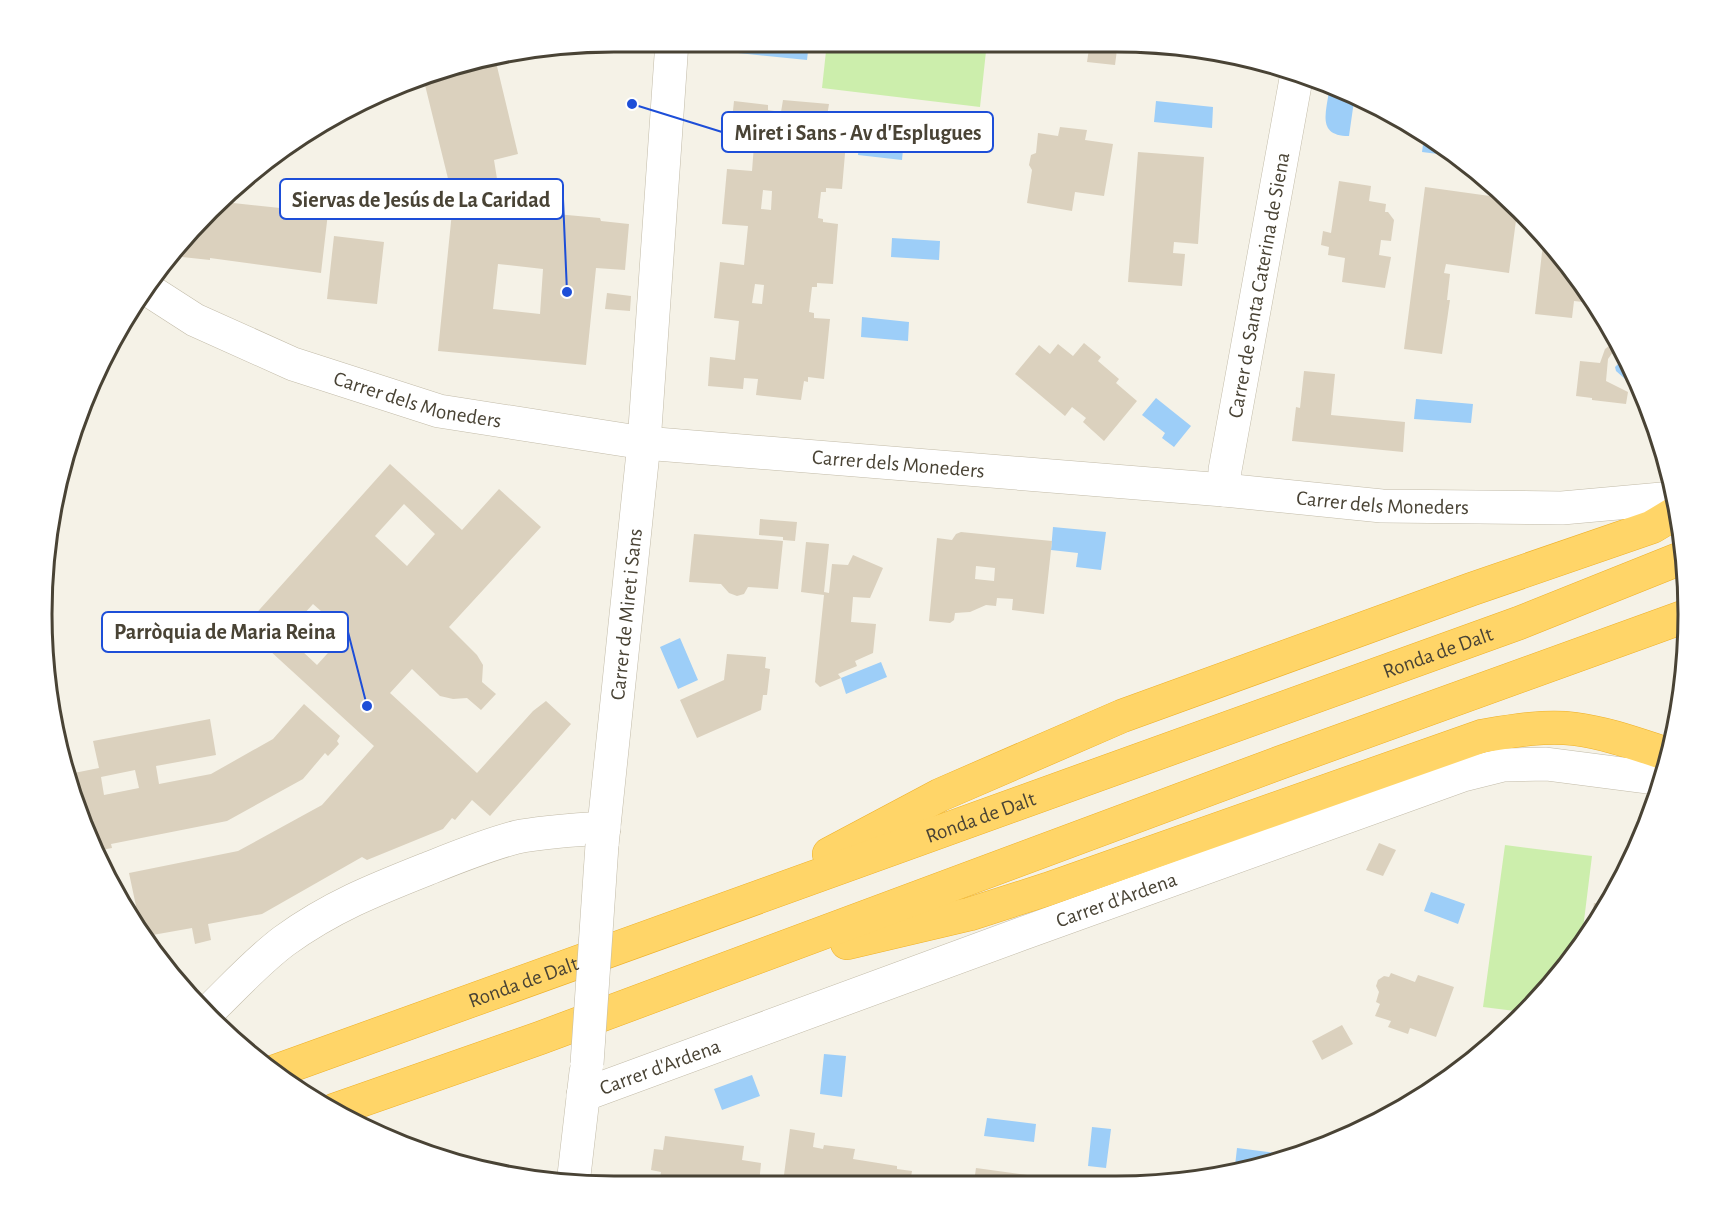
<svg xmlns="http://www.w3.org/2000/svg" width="1730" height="1228" viewBox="0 0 1730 1228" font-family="'Alegreya Sans',sans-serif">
  <rect width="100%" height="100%" fill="#f5f2e7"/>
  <!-- green -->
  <path fill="#cceeac" d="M827,42H987L980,107L822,88Z
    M1505,845L1592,856L1581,945L1570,962L1523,1012L1483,1007Z"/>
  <!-- water -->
  <path fill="#9dcef8" d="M739,42H809L807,60L738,53Z
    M1329,91L1354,101L1349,136C1317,136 1326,113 1329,91Z
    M1156,101L1213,107L1212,128L1154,122Z
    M860,135L904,139L902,160L858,155Z
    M1424,137L1446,155L1422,152Z
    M892,238L940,241L939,260L891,257Z
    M862,317L909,322L908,341L861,337Z
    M1620,362H1627L1641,393L1616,371L1615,367Z
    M1156,398L1191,426L1174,447L1162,438L1165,433L1142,415Z
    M1416,399L1473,404L1471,423L1414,419Z
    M1053,527L1106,532L1101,570L1076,567L1078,553L1051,550Z
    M680,638L698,680L678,689L660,647Z
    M881,662L887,677L846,694L841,678Z
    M1431,892L1465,904L1458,924L1424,911Z
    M824,1054L846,1056L842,1097L820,1094Z
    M752,1075L760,1096L722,1110L714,1089Z
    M987,1118L1036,1124L1034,1142L984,1136Z
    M1092,1127L1111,1129L1106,1168L1088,1166Z
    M1237,1148L1276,1153V1155L1235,1166Z"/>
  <!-- building -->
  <path fill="#dbd1be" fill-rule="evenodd" d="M1090,42H1118L1115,65L1087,62Z
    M495,58L518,154L494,160L498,185V216L522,218L523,211L600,218L601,221L629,224L625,270L596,268L586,365L438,351L452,212L458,213L457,206L455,207L424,81L466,62ZM498,264L543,269L540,314L493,309Z
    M783,100L829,104L826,123L832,124L831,128L847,130L842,189L826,188V192H821L818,218L823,219V222L838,224L833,284L817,283V287H812L809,312L814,313V318L830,319L824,379L808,377V382L804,381L801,400L756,395L758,379L744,378L743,389L708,386L710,357L735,360L739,321L714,318L720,262L744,265L748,226L722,224L727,169L752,171L755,132L731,129L734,101L768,105V110L781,112ZM763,190L772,191L771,210L761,209ZM755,284L764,285L762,304L752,303Z
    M1060,127L1087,130L1085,140L1113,144L1104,196L1075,192L1072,211L1027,203L1032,170L1029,165L1031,155L1036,153L1038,133L1058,136Z
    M1138,152L1204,157L1198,244L1174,242L1173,253L1185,254L1182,286L1128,282Z
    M1339,181L1371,186L1369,201L1386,204L1385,212H1388L1394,220L1391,241L1381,240L1379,255L1391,257L1385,288L1342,282L1345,258L1328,255L1329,247L1321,245L1323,231L1331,233Z
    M1425,187L1497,197L1517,213L1509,273L1446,264L1444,273L1450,274L1447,300H1450L1442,354L1404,349Z
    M224,202L328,213L321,273L210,258V260L182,257L184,237Z
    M1544,235L1590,298H1585L1583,302L1574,301L1572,318L1535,314Z
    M334,236L384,242L377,304L327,299Z
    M607,293L631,296L630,311L605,309Z
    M1617,340L1621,349L1613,352L1608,359L1606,381L1628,392L1626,404L1592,400V398L1576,396L1580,361L1600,363L1605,349Z
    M1084,343L1101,357L1098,361L1119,379L1116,383L1137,401L1104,441L1083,422L1086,418L1072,407L1065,416L1015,374L1039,345L1050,354L1058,344L1073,356Z
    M1304,371L1335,374L1331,415L1405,422L1403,452L1292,441L1296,407L1300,408Z
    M390,464L462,530L499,489L541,527L449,627L477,655L483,665L482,682L496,694L481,710L467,698L453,699L440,696L412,669L390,693L477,773L533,711L546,701L571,724L490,816L472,800L455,820L452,818L443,829L367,860L362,857L262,914L208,924L211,940L195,944L192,928L147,936L140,925L129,873L238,851L322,805L374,746L244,627ZM404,504L435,534L407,566L375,536ZM313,604L346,633L317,665L285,635Z
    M760,519L797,522L795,541L783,540V537L759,535Z
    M961,532L1052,541L1044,614L1012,610L1013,599L997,598L996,606L986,605L970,612L955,613L954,620L950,623L929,621L937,538L952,540L956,534ZM976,566L995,568L994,581L975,579Z
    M694,534L783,541L778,589L748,587L744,594L737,596L729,593L721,584L689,582Z
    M806,542L829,544L824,592L829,593L832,564L848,565L853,555L883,568L870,598L853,597L851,622L876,624L873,653L855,661L857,666L838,674L841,678L820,687L815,682L824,595L801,592Z
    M727,654L766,657L765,668L770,669L767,695H763L761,710L697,738L680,700L724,680Z
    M304,704L340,736L337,741L339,744L328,756L325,753L303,779L227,821L111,844L112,848L96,851L78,800L74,773L99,768L93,741L210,719L216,755L156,766L159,784L211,774L273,739ZM135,770L139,788L104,795L101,777Z
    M1379,843L1396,850L1383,876L1366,870Z
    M1594,903L1606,904L1590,929Z
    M1391,973L1415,982L1418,975L1454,987L1436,1037L1410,1028L1408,1034L1388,1027L1391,1021L1375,1016L1380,1004L1376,1002L1379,992L1376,986L1378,980L1384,976L1389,977Z
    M1342,1025L1353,1044L1322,1060L1312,1041Z
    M790,1129L815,1133L813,1147L823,1149L824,1145L855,1149L853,1159L897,1166V1169L912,1171L910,1183H804V1177L784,1175Z
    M665,1136L744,1146L742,1160L761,1163L759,1184H659L661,1172L651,1170L654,1149L663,1150Z
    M976,1168L1035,1176L1034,1182H974Z"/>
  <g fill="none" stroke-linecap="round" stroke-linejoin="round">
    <defs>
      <g id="minor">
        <path id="s1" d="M150,291L195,320L293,364L439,411L644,443L1224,490L1382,506L1562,508L1673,498"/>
        <path id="s2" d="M1224,490L1225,470L1296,79"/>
        <path id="s3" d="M602,845L644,443L672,42"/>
        <path d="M207,1013C232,989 256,962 284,941C331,907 374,890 427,869C457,857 486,845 517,837C546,831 575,830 604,828"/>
        <path id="s4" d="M583,1095L1021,934L1463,775L1503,765L1546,764L1662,779"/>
        <path d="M573,1184L586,1072"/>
      </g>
      <g id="highway">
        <path d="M829,854L940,795L1122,716L1472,589L1652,527L1677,512"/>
        <path d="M847,943L970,914L1048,889L1482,736C1512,731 1545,725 1575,729C1607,733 1639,745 1670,755"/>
        <path id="s5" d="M273,1072L1519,623L1684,557"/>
        <path d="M334,1110L540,1038L1279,763L1686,616"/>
      </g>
    </defs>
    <!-- minor casing -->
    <use href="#minor" stroke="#c2bba8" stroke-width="34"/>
    <!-- highway casing -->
    <use href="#highway" stroke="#eeb028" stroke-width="34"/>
    <!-- minor -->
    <use href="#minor" stroke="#fff" stroke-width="33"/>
    <!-- highway -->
    <use href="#highway" stroke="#ffd568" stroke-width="33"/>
    <defs>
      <path id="minor-bridge" d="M587,1064L602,845"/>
    </defs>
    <!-- minor-bridge casing -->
    <use href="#minor-bridge" stroke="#c2bba8" stroke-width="34" stroke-linecap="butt"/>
    <!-- minor-bridge -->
    <use href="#minor-bridge" stroke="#fff" stroke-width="33"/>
  </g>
  <g text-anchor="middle" stroke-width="4.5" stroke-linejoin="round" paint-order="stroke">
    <!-- street labels -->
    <g font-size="21" fill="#494335" stroke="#fff">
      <text dy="7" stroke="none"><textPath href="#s2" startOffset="208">Carrer de Santa Caterina de Siena</textPath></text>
      <text dy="7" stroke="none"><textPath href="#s1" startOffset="291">Carrer dels Moneders</textPath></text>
      <text dy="7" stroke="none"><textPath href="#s1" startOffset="777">Carrer dels Moneders</textPath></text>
      <text dy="7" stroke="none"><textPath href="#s1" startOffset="1263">Carrer dels Moneders</textPath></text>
      <text dy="7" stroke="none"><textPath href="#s3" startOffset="232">Carrer de Miret i Sans</textPath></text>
      <text dy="7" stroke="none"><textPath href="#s5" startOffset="1238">Ronda de Dalt</textPath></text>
      <text dy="7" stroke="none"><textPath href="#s5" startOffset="752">Ronda de Dalt</textPath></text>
      <text dy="7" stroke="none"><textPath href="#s4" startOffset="568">Carrer d'Ardena</textPath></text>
      <text dy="7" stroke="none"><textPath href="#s5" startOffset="266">Ronda de Dalt</textPath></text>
      <text dy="7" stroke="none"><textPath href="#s4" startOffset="82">Carrer d'Ardena</textPath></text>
    </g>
  </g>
  <!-- crop -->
  <path d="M0 0H1730V1228H0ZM614 52H1116A562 562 0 0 1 1678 614V614A562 562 0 0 1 1116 1176H614A562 562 0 0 1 52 614V614A562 562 0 0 1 614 52Z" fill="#fff" fill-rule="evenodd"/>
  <path fill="none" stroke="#494335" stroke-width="3" d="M614 52H1116A562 562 0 0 1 1678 614V614A562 562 0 0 1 1116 1176H614A562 562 0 0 1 52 614V614A562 562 0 0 1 614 52Z"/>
  <!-- callouts -->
  <path fill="none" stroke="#1d4ed8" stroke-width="2" d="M632 104L722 132M567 292L563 199M367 706L348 632"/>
  <g fill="#1d4ed8" stroke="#fff" stroke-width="2">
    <circle cx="632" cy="104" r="6"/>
    <circle cx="567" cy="292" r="6"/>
    <circle cx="367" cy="706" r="6"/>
  </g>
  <g fill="#fff" stroke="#1d4ed8" stroke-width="2">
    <rect x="722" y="112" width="271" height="40" rx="6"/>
    <rect x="280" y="179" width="283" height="40" rx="6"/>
    <rect x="102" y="612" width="246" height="40" rx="6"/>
  </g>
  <g font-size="22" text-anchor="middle" font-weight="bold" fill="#494335">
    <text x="858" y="140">Miret i Sans - Av d'Esplugues</text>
    <text x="421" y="207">Siervas de Jesús de La Caridad</text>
    <text x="225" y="639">Parròquia de Maria Reina</text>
  </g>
</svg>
